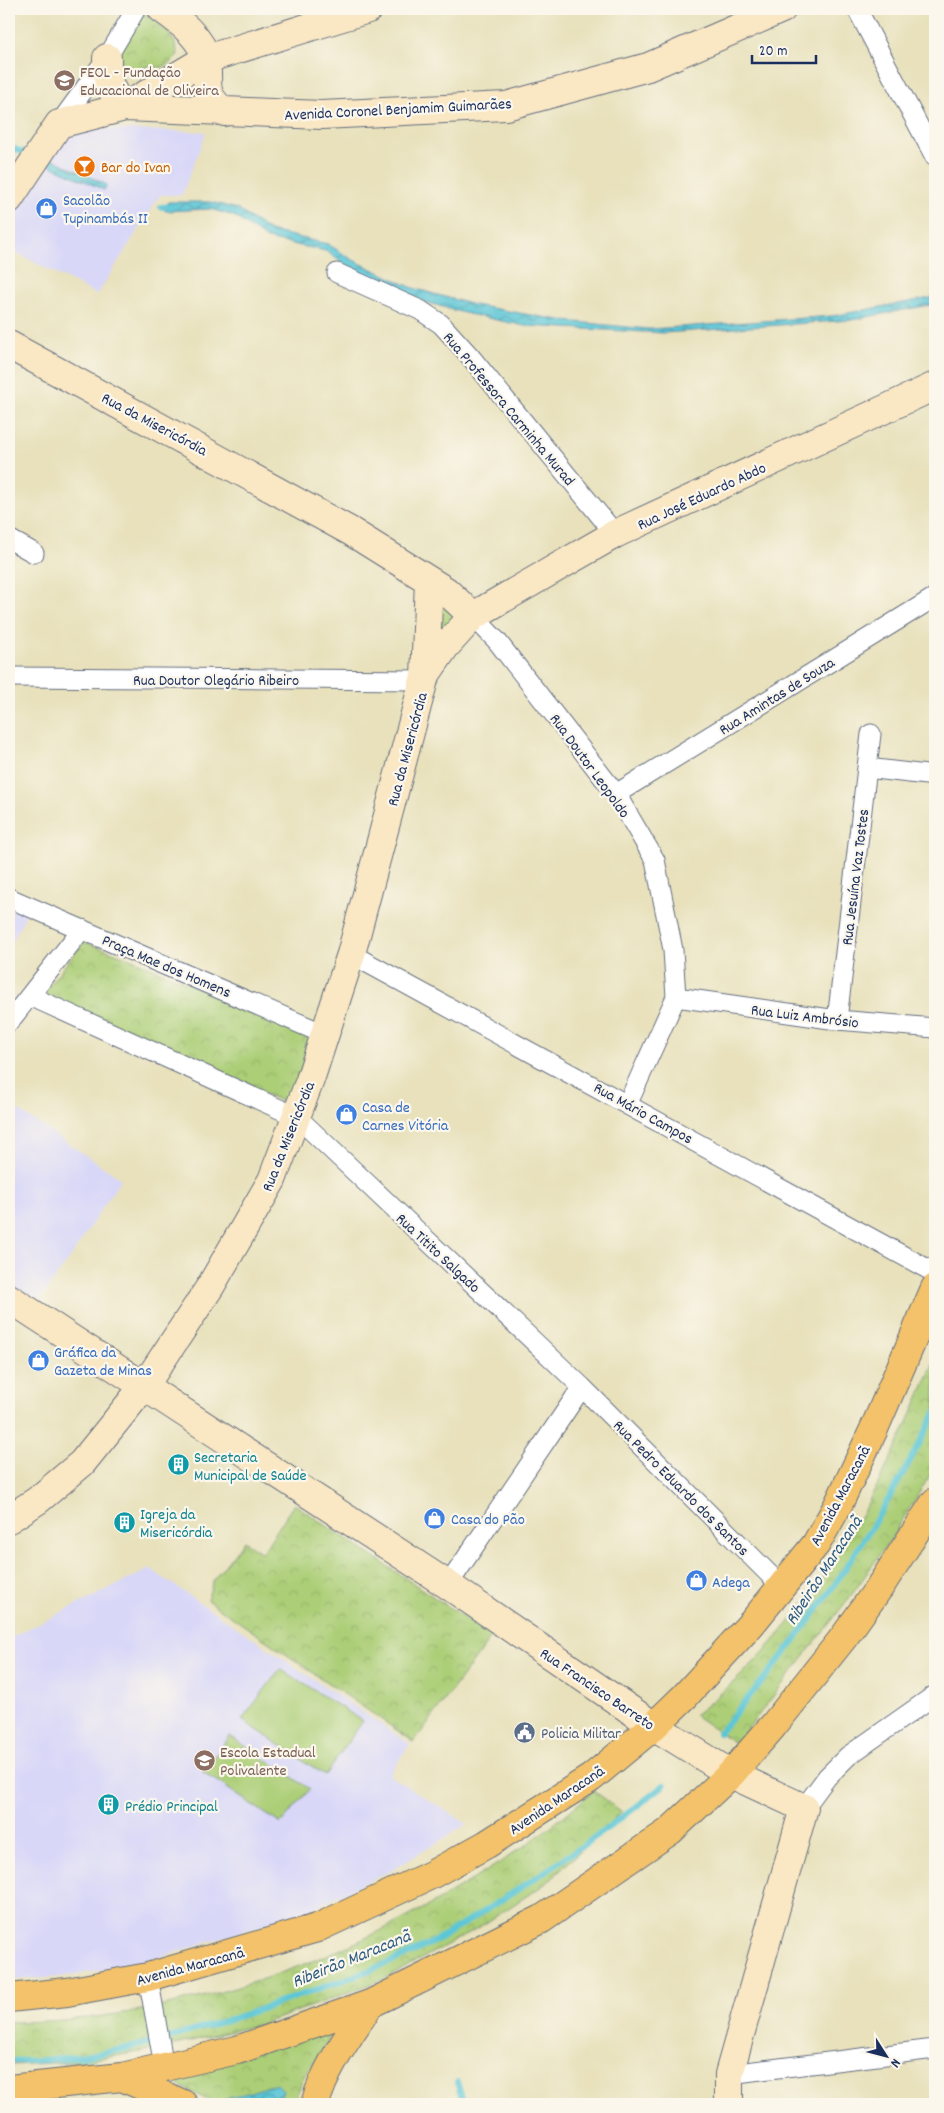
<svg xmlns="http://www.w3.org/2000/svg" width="944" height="2113" viewBox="0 0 944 2113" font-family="Dekko,sans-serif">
  <defs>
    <pattern id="park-crowns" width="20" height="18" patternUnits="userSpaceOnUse" patternTransform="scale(1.25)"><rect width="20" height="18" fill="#abce76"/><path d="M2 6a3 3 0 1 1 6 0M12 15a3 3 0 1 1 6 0" fill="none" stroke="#93b168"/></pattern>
    <pattern id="water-waves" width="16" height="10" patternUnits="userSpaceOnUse" patternTransform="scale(1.25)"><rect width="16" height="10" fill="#5bc6d6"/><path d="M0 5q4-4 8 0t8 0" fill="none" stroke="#4aa1b1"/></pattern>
  </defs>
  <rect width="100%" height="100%" fill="#fbf7ec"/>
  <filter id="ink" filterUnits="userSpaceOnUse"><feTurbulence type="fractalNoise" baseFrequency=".02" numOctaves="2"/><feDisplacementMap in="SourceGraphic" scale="10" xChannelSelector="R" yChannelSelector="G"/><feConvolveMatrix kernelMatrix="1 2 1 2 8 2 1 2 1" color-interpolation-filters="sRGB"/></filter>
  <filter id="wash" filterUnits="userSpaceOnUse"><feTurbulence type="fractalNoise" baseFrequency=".0096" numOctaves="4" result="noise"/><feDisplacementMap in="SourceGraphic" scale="20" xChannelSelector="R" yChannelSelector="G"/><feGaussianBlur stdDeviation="1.12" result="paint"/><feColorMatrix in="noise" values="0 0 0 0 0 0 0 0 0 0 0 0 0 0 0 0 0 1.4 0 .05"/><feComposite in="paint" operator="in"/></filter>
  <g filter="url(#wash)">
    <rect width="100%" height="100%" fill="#e8e1bc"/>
    <!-- built -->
    <path fill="#d8d7f8" d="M63,128L206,132L182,195H160L97,295L9,249V208Z
      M9,905L27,912L9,949Z
      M9,1104L121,1179L68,1261L37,1303L9,1285Z
      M150,1569L410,1744L389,1775L467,1824L396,1868L305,1912L131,1966L60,1977L9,1980V1638Z"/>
    <!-- park -->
    <path fill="url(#park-crowns)" stroke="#637e6a" d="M143,13C161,24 174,33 178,54C172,63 161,71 150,66L130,70L123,65L114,55Z
      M432,589L465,614L447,636L431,635Z
      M84,942L132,959L316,1039L292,1106L41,995Z
      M935,1359V1467L892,1537L853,1593L736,1744L694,1715C811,1628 881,1491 935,1359Z
      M294,1504L492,1636L414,1742L207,1600L214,1579L244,1541L262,1553Z
      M593,1790L622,1812L548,1882L478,1928L382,1980L265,2023L158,2049L77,2062L9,2065V2022C172,2022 334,1966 472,1880C516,1853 557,1825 593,1790Z
      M329,2031L331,2036L303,2078L294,2104H215L173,2082L175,2077Z"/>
    <!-- garden -->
    <path fill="#abce76" stroke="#637e6a" d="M280,1669L363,1721L325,1775L242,1720Z
      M230,1736L310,1789L281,1824L203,1772Z"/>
    <!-- water -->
    <path fill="url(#water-waves)" stroke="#3b7a9a" d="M40,153L107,185L104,190L36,159Z
      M168,202H211L237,209L270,231L328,244L353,260L413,288L474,305L565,321L649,329L666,328L832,316L935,297V304L851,320L664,333L525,326L464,313L408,297L348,267L326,251L267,239L234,216L210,209L165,211Z
      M277,2084L283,2090L278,2104H221L224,2100Z"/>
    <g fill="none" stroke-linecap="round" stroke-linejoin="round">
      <!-- stream -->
      <path stroke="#5bc6d6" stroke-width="6" d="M9,147L31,155
        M161,207L175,206
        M719,1733C746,1700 773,1669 798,1636C848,1569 898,1488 935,1413
        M9,2061C94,2062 175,2038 255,2011C306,1993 357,1977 407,1955C444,1938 479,1914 514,1892C566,1858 616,1824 664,1785
        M457,2082L464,2104"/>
    </g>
  </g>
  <g filter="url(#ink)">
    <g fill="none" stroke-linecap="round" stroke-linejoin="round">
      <defs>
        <path id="street" d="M857,9L935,157
          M59,124L107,58L136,9
          M337,273L420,310L441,324L469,355L615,534
          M9,539L34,553
          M473,616L497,641L616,794L655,860L673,950L676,997L628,1103
          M9,677L424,680
          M867,768L935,776
          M616,794L935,597
          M9,898L324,1034
          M351,954L935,1273
          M30,996L297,1117L582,1387L782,1587
          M676,997L837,1020L935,1028
          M837,1020L871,734
          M9,1022L82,929
          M448,1585L582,1387
          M804,1808L827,1777L848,1756L935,1695
          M148,1977L164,2066
          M729,2074L935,2049"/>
        <path id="secondary" d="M162,9C178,20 202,38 206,59C210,85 200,91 224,112
          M107,58C107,82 108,89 125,107
          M125,107L206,59L368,9
          M9,199L59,124L125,107L322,115L506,106L648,67L782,9
          M9,345L350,531L446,591L473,616
          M425,676L445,647L473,616L615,534L935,386
          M9,1298L448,1585L654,1726L731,1774L804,1808L729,2074V2104
          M9,1519L38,1500L82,1463L145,1385L210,1287L272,1180L310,1080L351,954L425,676L429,581"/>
        <path id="primary" d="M9,1998L67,1992L148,1977L317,1928L431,1875L487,1844L591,1778L654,1726L685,1696L752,1623L816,1544L837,1507L874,1429L935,1288
          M122,2077L183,2104
          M9,2089L122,2077L237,2050L370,2004L542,1919L670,1831L731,1774L773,1726L844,1637L879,1588L935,1502
          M315,2104C325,2068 349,2036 370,2004"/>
      </defs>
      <!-- street casing -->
      <use href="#street" stroke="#636d7f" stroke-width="21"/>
      <!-- secondary casing -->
      <use href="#secondary" stroke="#636d7f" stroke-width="30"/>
      <!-- primary casing -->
      <use href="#primary" stroke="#636d7f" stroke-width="30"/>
      <!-- street -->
      <use href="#street" stroke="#fff" stroke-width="19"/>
      <!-- secondary -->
      <use href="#secondary" stroke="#fae7c3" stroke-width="28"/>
      <!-- primary -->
      <use href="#primary" stroke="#f3c26a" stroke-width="28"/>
    </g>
  </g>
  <!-- icons -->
  <defs>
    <symbol id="school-disc" viewBox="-11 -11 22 22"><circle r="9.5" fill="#8d6e63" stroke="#fbf7ec"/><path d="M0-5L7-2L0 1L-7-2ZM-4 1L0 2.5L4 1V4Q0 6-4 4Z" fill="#fff"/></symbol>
    <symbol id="bar-disc" viewBox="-11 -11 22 22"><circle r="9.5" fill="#e8710a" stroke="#fbf7ec"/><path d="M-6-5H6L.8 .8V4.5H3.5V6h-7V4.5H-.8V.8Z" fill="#fff"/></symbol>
    <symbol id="shop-disc" viewBox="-11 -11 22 22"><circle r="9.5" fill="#3f7fe0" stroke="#fbf7ec"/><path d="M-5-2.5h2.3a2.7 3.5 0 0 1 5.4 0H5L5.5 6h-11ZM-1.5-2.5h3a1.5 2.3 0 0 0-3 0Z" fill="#fff"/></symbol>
    <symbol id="building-disc" viewBox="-11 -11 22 22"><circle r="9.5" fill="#0f9aa8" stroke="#fbf7ec"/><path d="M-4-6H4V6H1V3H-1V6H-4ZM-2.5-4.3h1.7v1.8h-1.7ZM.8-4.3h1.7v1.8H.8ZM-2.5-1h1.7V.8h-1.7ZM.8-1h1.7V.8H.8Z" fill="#fff"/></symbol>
    <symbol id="civic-disc" viewBox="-11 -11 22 22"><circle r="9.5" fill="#5c6f8a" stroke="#fbf7ec"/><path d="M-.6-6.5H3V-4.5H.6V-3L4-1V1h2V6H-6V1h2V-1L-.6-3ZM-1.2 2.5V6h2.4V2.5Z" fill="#fff"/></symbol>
  </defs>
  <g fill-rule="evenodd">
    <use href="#school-disc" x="52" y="68" width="25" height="25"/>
    <use href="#bar-disc" x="72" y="154" width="25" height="25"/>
    <use href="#shop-disc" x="34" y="196" width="25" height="25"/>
    <use href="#shop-disc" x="334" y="1102" width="25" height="25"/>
    <use href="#shop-disc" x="26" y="1348" width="25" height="25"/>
    <use href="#building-disc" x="166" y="1452" width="25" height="25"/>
    <use href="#shop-disc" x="422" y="1506" width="25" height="25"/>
    <use href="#building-disc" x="112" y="1510" width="25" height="25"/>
    <use href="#shop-disc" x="684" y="1568" width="25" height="25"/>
    <use href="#civic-disc" x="512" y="1720" width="25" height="25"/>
    <use href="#school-disc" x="192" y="1748" width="25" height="25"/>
    <use href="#building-disc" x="96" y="1792" width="25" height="25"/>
  </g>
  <g text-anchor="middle" stroke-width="4.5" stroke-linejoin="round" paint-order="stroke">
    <!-- education labels -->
    <g font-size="16" fill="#785e54" stroke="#fbf7ec" text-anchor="start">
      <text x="80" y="77">FEOL - Fundação<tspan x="80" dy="18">Educacional de Oliveira</tspan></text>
      <text x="220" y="1757">Escola Estadual<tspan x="220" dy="18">Polivalente</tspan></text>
    </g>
    <!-- street labels -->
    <g font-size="16" fill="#1b2f5e" stroke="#fbf7ec">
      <text transform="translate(398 108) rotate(-3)" y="6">Avenida Coronel Benjamim Guimarães</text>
      <text transform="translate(510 408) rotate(50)" y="6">Rua Professora Carminha Murad</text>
      <text transform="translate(155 423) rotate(28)" y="6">Rua da Misericórdia</text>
      <text transform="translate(701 495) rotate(-25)" y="6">Rua José Eduardo Abdo</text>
      <text x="216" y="685">Rua Doutor Olegário Ribeiro</text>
      <text transform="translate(776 695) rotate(-32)" y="6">Rua Amintas de Souza</text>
      <text transform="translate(406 749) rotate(-75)" y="6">Rua da Misericórdia</text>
      <text transform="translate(591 765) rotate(54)" y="6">Rua Doutor Leopoldo</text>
      <text transform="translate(854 877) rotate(-83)" y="6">Rua Jesuína Vaz Tostes</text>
      <text transform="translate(167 965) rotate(23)" y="6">Praça Mae dos Homens</text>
      <text transform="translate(805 1015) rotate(7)" y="6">Rua Luiz Ambrósio</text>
      <text transform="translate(644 1112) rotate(29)" y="6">Rua Mário Campos</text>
      <text transform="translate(287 1136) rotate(-68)" y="6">Rua da Misericórdia</text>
      <text transform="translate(439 1252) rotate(43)" y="6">Rua Titito Salgado</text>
      <text transform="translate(682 1487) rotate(45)" y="6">Rua Pedro Eduardo dos Santos</text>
      <text transform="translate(839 1495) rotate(-62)" y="6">Avenida Maracanã</text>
      <text transform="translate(598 1688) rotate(34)" y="6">Rua Francisco Barreto</text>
      <text transform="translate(556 1799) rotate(-34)" y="6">Avenida Maracanã</text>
      <text transform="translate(190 1965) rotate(-15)" y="6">Avenida Maracanã</text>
    </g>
    <!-- food labels -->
    <g font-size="16" fill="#c56008" stroke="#fbf7ec" text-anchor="start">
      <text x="101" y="172">Bar do Ivan</text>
    </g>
    <!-- shop labels -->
    <g font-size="16" fill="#366cbe" stroke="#fbf7ec" text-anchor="start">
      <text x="63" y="205">Sacolão<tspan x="63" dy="18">Tupinambás II</tspan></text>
      <text x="362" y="1112">Casa de<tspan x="362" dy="18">Carnes Vitória</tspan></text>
      <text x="54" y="1357">Gráfica da<tspan x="54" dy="18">Gazeta de Minas</tspan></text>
      <text x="451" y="1524">Casa do Pão</text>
      <text x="712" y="1587">Adega</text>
    </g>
    <!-- culture labels -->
    <g font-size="16" fill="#0d838f" stroke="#fbf7ec" text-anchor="start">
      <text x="194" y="1462">Secretaria<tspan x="194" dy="18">Municipal de Saúde</tspan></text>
      <text x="140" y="1519">Igreja da<tspan x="140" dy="18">Misericórdia</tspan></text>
      <text x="125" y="1811">Prédio Principal</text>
    </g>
    <!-- service labels -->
    <g font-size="16" fill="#4e5e75" stroke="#fbf7ec" text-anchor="start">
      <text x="541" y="1738">Policia Militar</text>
    </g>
    <!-- water labels -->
    <g font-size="18" font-style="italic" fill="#2e5c82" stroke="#fbf7ec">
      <text transform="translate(823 1570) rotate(-57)" y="6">Ribeirão Maracanã</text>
      <text transform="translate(351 1958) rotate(-22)" y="6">Ribeirão Maracanã</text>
    </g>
  </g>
  <!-- margin -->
  <rect width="944" height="2113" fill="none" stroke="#fbf7ec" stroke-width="30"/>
  <!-- north arrow -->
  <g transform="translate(886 2056) rotate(126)" stroke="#fbf7ec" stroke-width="4" paint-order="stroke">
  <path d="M0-4L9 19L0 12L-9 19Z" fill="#1b2f5e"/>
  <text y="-8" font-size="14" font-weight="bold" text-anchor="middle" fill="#1b2f5e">N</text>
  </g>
  <!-- scale -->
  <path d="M752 55v8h64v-8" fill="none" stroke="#1b2f5e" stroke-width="2.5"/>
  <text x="759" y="55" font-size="15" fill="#1b2f5e" stroke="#fbf7ec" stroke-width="4" paint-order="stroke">20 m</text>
</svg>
